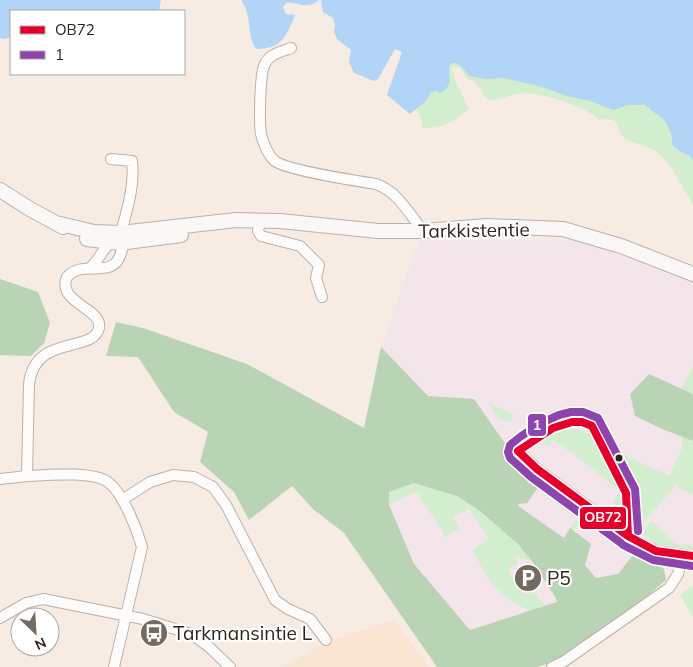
<svg xmlns="http://www.w3.org/2000/svg" width="693" height="667" viewBox="0 0 693 667" font-family="Mulish,sans-serif">
  <rect width="100%" height="100%" fill="#f6ece3"/>
  <!-- built -->
  <path fill="#f9e5d2" d="M394,620L429,667H283L327,642Z"/>
  <!-- medical -->
  <path fill="#f4e5ea" d="M577,239L693,283V569H664L470,630L414,564L389,505L381,347L419,240L558,241Z"/>
  <!-- green -->
  <path fill="#d3eecf" d="M693,0V205C682,187 673,164 655,151C647,145 635,145 626,139C611,127 625,116 599,120C583,105 539,91 517,94C506,96 497,102 486,99L475,82L467,79L459,67H454L452,69L455,80L469,109C452,122 445,128 422,128C423,117 417,113 415,102L443,64Z
    M693,367V394L681,388Z
    M489,403L514,415L511,421C499,423 494,413 489,403Z
    M561,429L580,430L589,434L603,445L669,476L682,448L681,436L693,441V495L679,488L677,484L636,532L615,519L608,510L621,491L554,440L548,447L538,440L539,438Z
    M541,479L587,513L574,530L570,528L577,519L537,489Z
    M414,483C428,487 445,490 458,497C486,511 511,535 531,560L517,558V564L508,570L524,595L533,590L558,622C539,614 516,607 501,593C488,581 480,565 473,550L489,538L468,508L453,517L460,528L446,537L416,492L389,505V492Z
    M651,520L676,544L693,545V549L656,544L645,536L644,531Z
    M693,586V617L680,595Z"/>
  <!-- forest -->
  <path fill="#b8d4b5" fill-rule="evenodd" d="M0,279L38,292L50,323L44,343L31,356L0,355Z
    M116,322L143,328L247,364L364,428L381,347L428,396L474,399L504,442L542,477L537,489L527,503L519,504L518,506L564,538L570,528L591,544L585,565L596,578L618,574L637,550L664,569L666,580L625,615L557,661L537,667H437L344,533L313,509L292,486L249,520L234,492L200,462L208,432L174,412L138,357L106,356ZM414,483L457,496L480,511L517,543L531,560L556,598L557,602L470,630L414,564L389,505V492Z
    M649,374L693,394V441L660,428L635,416L630,394Z"/>
  <!-- water -->
  <path fill="#b1d4f7" d="M0,0H161L159,11H11V37L5,39L0,38Z
    M241,0H319C306,11 298,1 286,3L283,7L286,14L295,15C285,38 283,48 256,49C246,33 253,18 241,0Z
    M321,0H693V161L690,156L681,152L673,146L671,133L665,121L645,105H628L613,110L590,101L567,96L539,86L504,78L486,79L469,76L463,68L456,63H451C445,76 457,81 441,93L436,91L431,92L427,100L410,114L387,95L402,52L395,49L378,79L374,81L354,73L349,62L351,50L337,39L334,32L335,24L333,18L323,12Z"/>
  <g fill="none" stroke-linecap="round" stroke-linejoin="round">
    <defs>
      <path id="street" d="M291,48C281,52 268,54 264,66C260,76 259,123 261,134C263,143 268,155 275,161C286,170 357,181 376,184C398,192 408,212 423,231
        M111,159L132,161C135,186 127,209 121,233
        M260,221L258,231L261,236L300,246L319,265L316,278L322,297
        M91,267C100,259 104,246 114,239
        M518,451L537,469L635,541L656,551L693,556
        M27,476C46,475 92,471 108,482C123,493 137,529 142,547L114,667
        M0,479L27,476L29,384C35,333 93,354 99,328C103,308 56,303 67,277C84,258 113,281 121,253C123,248 124,243 122,237
        M122,500L150,482L173,475L194,477L213,487L226,505L275,600L288,609L310,619L326,640
        M0,618L26,603L43,599L143,619L191,634L208,646L230,667
        M552,667L563,662L669,588L678,574L683,555"/>
      <path id="secondary" d="M0,190L30,209L63,227
        M56,223L94,232L121,233L236,220L280,221L378,231H423L487,226L563,229L621,246L693,274
        M87,239L119,243L181,235"/>
    </defs>
    <!-- street casing -->
    <use href="#street" stroke="#bbb1a8" stroke-width="12"/>
    <!-- secondary casing -->
    <use href="#secondary" stroke="#bbb1a8" stroke-width="16"/>
    <!-- street -->
    <use href="#street" stroke="#fefcfb" stroke-width="10"/>
    <!-- secondary -->
    <use href="#secondary" stroke="#faf7f6" stroke-width="14"/>
    <defs>
      <path id="bus-1" d="M572,422H582L592,426L626,493L628,536L537,469L518,451L553,428Z
        M628,536L656,551L693,556"/>
      <path id="bus-2" d="M621,543L531,477L510,458L508,452L510,445L520,437L539,424L559,415L571,412H583L598,418L635,489L638,531
        M623,545L653,560L692,566"/>
    </defs>
    <!-- bus-1 casing -->
    <use href="#bus-1" stroke="#fff" stroke-width="11"/>
    <!-- bus-2 casing -->
    <use href="#bus-2" stroke="#fff" stroke-width="11"/>
    <!-- bus-1 -->
    <use href="#bus-1" stroke="#e4002b" stroke-width="8"/>
    <!-- bus-2 -->
    <use href="#bus-2" stroke="#8e44ad" stroke-width="8"/>
  </g>
  <!-- icons -->
  <defs>
    <symbol id="parking-disc" viewBox="-11 -11 22 22"><circle r="9.5" fill="#746a60" stroke="#fff"/><path d="M-3.5-5.5H1a3.5 3.5 0 0 1 0 7H-1V5.5H-3.5ZM-1-3.4V-.6H.8a1.4 1.4 0 0 0 0-2.8Z" fill="#fff"/></symbol>
    <symbol id="bus-disc" viewBox="-11 -11 22 22"><circle r="9.5" fill="#746a60" stroke="#fff"/><path d="M-5-6H5V4H4V6H2V4H-2V6H-4V4H-5ZM-3.5-4V0h7V-4ZM-3.5 1.2v1.5H-2V1.2ZM2 1.2v1.5H3.5V1.2Z" fill="#fff"/></symbol>
  </defs>
  <g fill-rule="evenodd">
    <use href="#parking-disc" x="512" y="562" width="32" height="32"/>
    <use href="#bus-disc" x="138" y="617" width="32" height="32"/>
  </g>
  <!-- markers -->
  <circle fill="#2e2419" stroke="#fff" stroke-width="2" cx="619" cy="458" r="4.5"/>
  <g text-anchor="middle" stroke-width="4.5" stroke-linejoin="round" paint-order="stroke">
    <!-- street labels -->
    <g font-size="19" fill="#2e2419" stroke="#fff">
      <text transform="translate(474 230) rotate(-1)" y="7">Tarkkistentie</text>
    </g>
    <!-- poi labels -->
    <g font-size="19" fill="#2e2419" stroke="#fff" text-anchor="start">
      <text x="547" y="585">P5</text>
      <text x="173" y="640">Tarkmansintie L</text>
    </g>
  </g>
  <g stroke="#fff" stroke-width="2">
    <rect x="527" y="413" width="20" height="24" rx="5" fill="#8e44ad"/>
    <rect x="579" y="506" width="48" height="24" rx="5" fill="#e4002b"/>
  </g>
  <g font-size="14" text-anchor="middle" font-weight="bold" fill="#fff">
    <text x="537" y="430">1</text>
    <text x="603" y="522">OB72</text>
  </g>
  <!-- legend -->
  <rect x="10" y="10" width="175" height="65" fill="#ffffff" stroke="#aba7a3"/>
  <rect x="20" y="26" width="25" height="8" fill="#e4002b" stroke="#aba7a3"/>
  <text x="55" y="35" font-size="15" fill="#2e2419">OB72</text>
  <rect x="20" y="51" width="25" height="8" fill="#8e44ad" stroke="#aba7a3"/>
  <text x="55" y="60" font-size="15" fill="#2e2419">1</text>
  <!-- north arrow -->
  <g transform="translate(35 632) rotate(155)"><circle r="24" fill="#ffffff" stroke="#aba7a3"/>
  <path d="M0-4L9 19L0 12L-9 19Z" fill="#746a60"/>
  <text y="-8" font-size="14" font-weight="bold" text-anchor="middle" fill="#2e2419">N</text>
  </g>
</svg>
